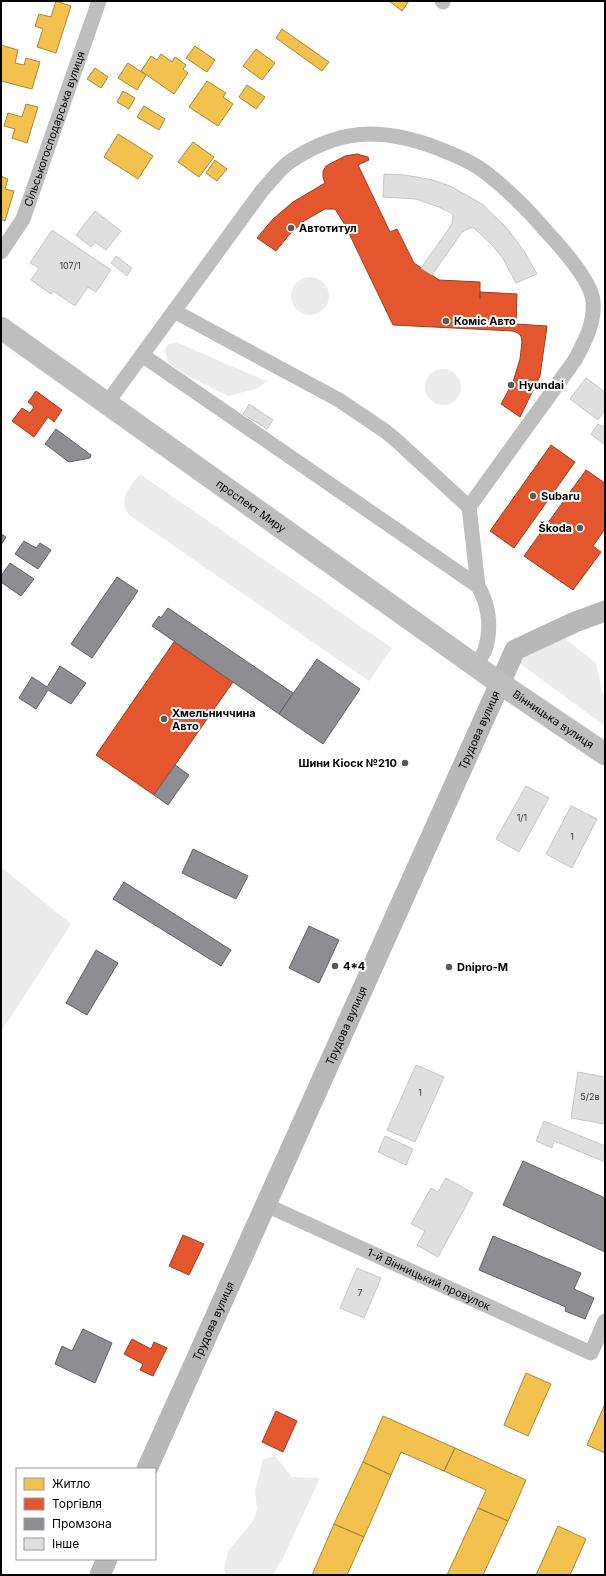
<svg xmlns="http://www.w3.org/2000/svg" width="606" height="1576" viewBox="0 0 606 1576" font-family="Inter,sans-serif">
  <rect width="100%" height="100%" fill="#fff"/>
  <!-- green -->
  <path fill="#ececec" d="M291 296a19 19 0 1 1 38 0a19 19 0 1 1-38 0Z
    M176,342L266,381L259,388L228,396L182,373L168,362L165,350L167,345Z
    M425 387a18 18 0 1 1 36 0a18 18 0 1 1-36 0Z
    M140,474L392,648L369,681L129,515C117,499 130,487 140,474Z
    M562,636L596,663L602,692L605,697V726L519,663L520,654Z
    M1,867L71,924L1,1032Z
    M275,1456L292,1477L320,1478L284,1556L273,1575H226L224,1569L228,1551L253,1521L257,1509L255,1491L263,1459Z"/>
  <!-- homes -->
  <path fill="#f2c14e" stroke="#a98737" d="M56,1L71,6L56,53L37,47L43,29L35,26L39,14L51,17Z
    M389,1H409L402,11Z
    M282,29L329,62L322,71L276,38Z
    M1,45L18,50L15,63L24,65L26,58L40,62L32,89L1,81Z
    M195,46L215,60L207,72L186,58Z
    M256,49L275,63L262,80L243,66Z
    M161,54L172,62L175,57L186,65L183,69L188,73L174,94L141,71L151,56L157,60Z
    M128,63L146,75L137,90L118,78Z
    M95,68L108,77L101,88L87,79Z
    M207,81L226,93L223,97L233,104L218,126L189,107Z
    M247,85L265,97L256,109L239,97Z
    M123,91L135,98L129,109L117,102Z
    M26,104L38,107L27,143L12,138L15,129L4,126L8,113L22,117Z
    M144,106L165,119L159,130L137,117Z
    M118,134L153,156L138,179L104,157Z
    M193,142L214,157L199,177L178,162Z
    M215,160L227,169L217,181L206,173Z
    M1,176L8,179L5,189L14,191L5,221L1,219Z
    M526,1373L551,1384L528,1436L504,1425Z
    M605,1404V1453L587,1445Z
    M383,1416L455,1448L444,1471L401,1452L391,1475L363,1462Z
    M455,1448L526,1480L508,1521L478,1508L486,1490L444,1471Z
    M363,1462L391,1475L364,1537L334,1524Z
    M478,1508L508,1521L483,1575H447Z
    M334,1524L364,1537L347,1575H312Z
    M558,1526L586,1539L570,1575H536Z"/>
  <!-- shops -->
  <path fill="#e4572e" stroke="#a03d20" d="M357,154L368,157L369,160L358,165L390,232L397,229L414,263L439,280L480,282V299V292L517,294L516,324L547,326L540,376L520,417L501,404L513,382L520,359L522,342L521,336L518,333L513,331L393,325L345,225L335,209H325L304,221L289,235L276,251L257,238L273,219L293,202L325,183L323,177V171L326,166L345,156Z
    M36,391L62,410L54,422L48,417L34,437L12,421L22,408L30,413L34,407L28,402Z
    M551,445L575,462L514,548L490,531Z
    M586,470L605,483V529L593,546L601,552L573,590L524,556Z
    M174,642L233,682L154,795L96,755Z
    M183,1235L204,1244L189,1275L169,1266Z
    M132,1339L151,1349L154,1342L167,1348L153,1376L140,1370L143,1364L124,1354Z
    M276,1411L297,1421L283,1452L262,1442Z"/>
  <!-- industry -->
  <path fill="#8d8d92" stroke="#636366" d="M56,429L91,455L90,458L69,462L45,444Z
    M1,534L6,537L1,545Z
    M24,541L36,548L40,543L51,550L38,569L15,554Z
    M10,563L34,579L21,596L1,582V576Z
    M117,577L138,591L92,658L71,644Z
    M168,608L293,693L279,714L152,626L159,616L161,618Z
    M317,659L360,689L323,744L279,714Z
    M60,666L86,683L71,704L48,690L36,709L19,698L32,677L47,687Z
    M175,765L189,775L168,805L154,795Z
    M193,849L248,876L236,899L182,873Z
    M124,882L231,950L221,966L113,899Z
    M309,926L339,940L319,983L289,968Z
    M96,950L118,963L87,1015L66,1003Z
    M523,1161L605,1198V1252L503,1205Z
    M493,1236L581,1273L574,1289L594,1298L585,1319L565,1311L566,1307L479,1270Z
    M83,1329L112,1343L95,1383L55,1364L62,1346L72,1351Z"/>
  <!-- building -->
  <path fill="#dfdfdf" stroke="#c7c7c7" d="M384,174L405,175L433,180L450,186L482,204L506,227L524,251L537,274L516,283L502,257L492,245L474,228H470L462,232L432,275L421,268L452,224L453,215L451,213L439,207L416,199L383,197Z
    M95,211L121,231L106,250L95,242L91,247L76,235Z
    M52,230L111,270L96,292L88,287L75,306L53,291L51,294L31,280L39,268L30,263Z
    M116,256L132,268L127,276L111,263Z
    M586,378L605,392V410L598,420L570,399Z
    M249,404L273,420L267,429L243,414Z
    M598,424L603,427L605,424V445L591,434Z
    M526,786L549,798L519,852L496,839Z
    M571,806L597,819L572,868L546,854Z
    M416,1065L444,1077L415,1142L387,1130Z
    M578,1072L605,1077V1124L571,1118Z
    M544,1121L605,1146V1162L554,1141L552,1148L536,1141Z
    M385,1136L413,1149L406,1165L378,1152Z
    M446,1178L473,1193L438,1257L417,1245L425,1231L411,1224L431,1188L438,1192Z
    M357,1268L381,1278L364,1318L340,1308Z"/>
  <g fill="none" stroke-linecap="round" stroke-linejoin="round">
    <defs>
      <g id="primary">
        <path id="s4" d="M1,328L501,684L605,754"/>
      </g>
    </defs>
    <!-- primary casing -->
    <use href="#primary" stroke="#dbdbdb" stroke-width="23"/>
    <!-- street -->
    <g stroke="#bebebe" stroke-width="15">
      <path d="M442,1L443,2"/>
      <path id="s1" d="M1,252L23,219L99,1"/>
      <path d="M174,311L339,400L385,431L396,440L469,507L478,586"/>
      <path d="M142,355L478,586C489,605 492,628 485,650C483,655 478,661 475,666"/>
      <path d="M107,403L261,192C269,183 278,171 288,163C338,128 381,127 437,148C455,155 475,163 490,176C509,191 530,212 546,231C560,246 591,280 593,301C595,323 585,341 575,360L469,507"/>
      <path id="s2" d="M266,1205L591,1353L605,1321"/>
    </g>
    <!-- secondary -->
    <g stroke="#b8b8b8" stroke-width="21">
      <path id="s3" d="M147,1469L515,650L575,622L605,611"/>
      <path d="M100,1575L107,1559"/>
    </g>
    <!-- primary -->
    <use href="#primary" stroke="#bebebe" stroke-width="22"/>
  </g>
  <!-- markers -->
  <g fill="#595959" stroke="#fff" stroke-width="1.5">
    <circle cx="291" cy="228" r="4"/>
    <circle cx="446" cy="321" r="4"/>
    <circle cx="511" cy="385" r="4"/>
    <circle cx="533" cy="496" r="4"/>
    <circle cx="580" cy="528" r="4"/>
    <circle cx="164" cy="719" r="4"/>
    <circle cx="405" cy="763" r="4"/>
    <circle cx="335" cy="966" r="4"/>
    <circle cx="449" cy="967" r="4"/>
  </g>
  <g text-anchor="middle" stroke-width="4" stroke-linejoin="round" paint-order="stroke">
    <!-- number labels -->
    <g font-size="9" fill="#383838">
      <text x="70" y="269">107/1</text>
      <text x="522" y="821">1/1</text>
      <text x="572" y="840">1</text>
      <text x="420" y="1096">1</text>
      <text x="590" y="1100">5/2в</text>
      <text x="360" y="1296">7</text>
    </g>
    <!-- street labels -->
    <g font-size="11" fill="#000" stroke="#fff">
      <text dy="4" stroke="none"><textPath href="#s1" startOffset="135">Сільськогосподарська вулиця</textPath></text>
      <text dy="4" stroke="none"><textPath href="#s4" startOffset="307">проспект Миру</textPath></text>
      <text dy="4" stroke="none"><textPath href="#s4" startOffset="677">Вінницька вулиця</textPath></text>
      <text dy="4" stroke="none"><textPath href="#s3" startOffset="810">Трудова вулиця</textPath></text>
      <text dy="4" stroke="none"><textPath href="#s3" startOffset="486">Трудова вулиця</textPath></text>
      <text dy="4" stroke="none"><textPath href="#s2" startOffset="179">1-й Вінницький провулок</textPath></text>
      <text dy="4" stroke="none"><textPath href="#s3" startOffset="162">Трудова вулиця</textPath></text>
    </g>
    <!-- poi labels -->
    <g font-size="11" font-weight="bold" fill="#000" stroke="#fff" text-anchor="start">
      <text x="299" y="232">Автотитул</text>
      <text x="454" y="325">Коміс Авто</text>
      <text x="519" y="389">Hyundai</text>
      <text x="541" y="500">Subaru</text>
      <text x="572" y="532" text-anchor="end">Škoda</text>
      <text x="172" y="717">Хмельниччина<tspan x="172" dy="13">Авто</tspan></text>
      <text x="397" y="767" text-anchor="end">Шини Кіоск №210</text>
      <text x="343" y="970">4*4</text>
      <text x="457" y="971">Dnipro-M</text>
    </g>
  </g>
  <!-- border -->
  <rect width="606" height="1576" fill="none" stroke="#000000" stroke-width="4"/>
  <!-- legend -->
  <rect x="16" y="1468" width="140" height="92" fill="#ffffff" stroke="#999999"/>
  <rect x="24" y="1478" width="20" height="12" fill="#f2c14e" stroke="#999999"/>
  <text x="52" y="1488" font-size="12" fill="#000000">Житло</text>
  <rect x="24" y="1498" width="20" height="12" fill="#e4572e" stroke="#999999"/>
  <text x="52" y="1508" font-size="12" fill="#000000">Торгівля</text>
  <rect x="24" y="1518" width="20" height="12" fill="#8d8d92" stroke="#999999"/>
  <text x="52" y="1528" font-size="12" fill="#000000">Промзона</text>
  <rect x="24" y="1538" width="20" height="12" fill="#dfdfdf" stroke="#999999"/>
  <text x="52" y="1548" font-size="12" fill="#000000">Інше</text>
</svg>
